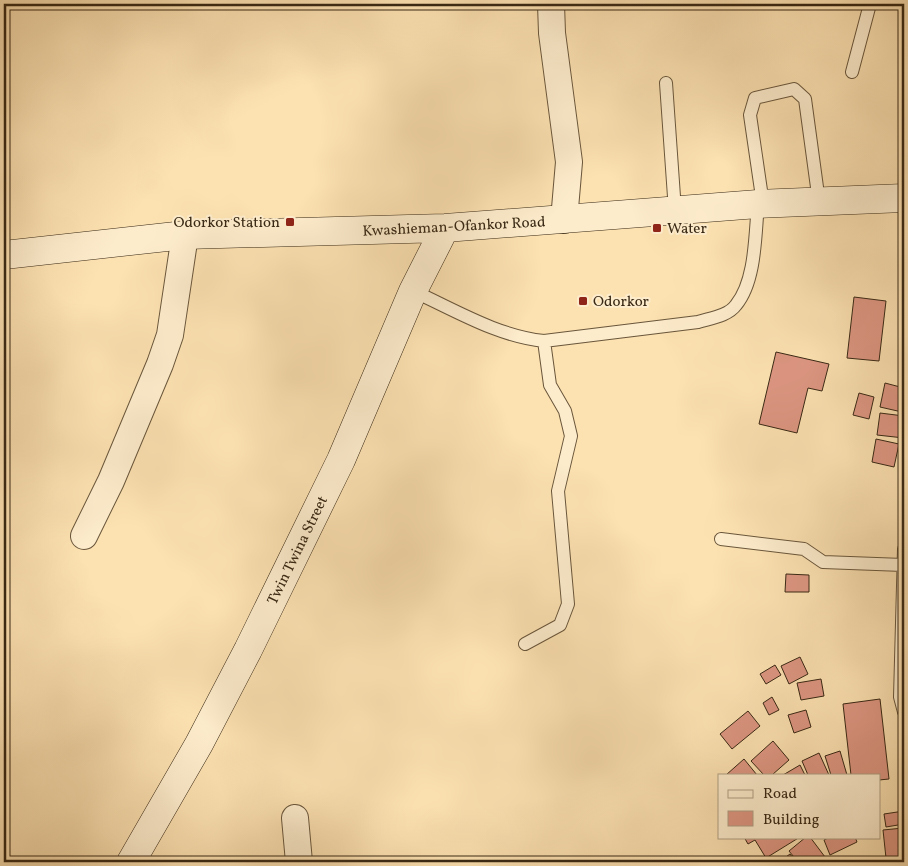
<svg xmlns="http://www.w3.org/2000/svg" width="908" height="866" viewBox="0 0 908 866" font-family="Vollkorn,serif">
  <rect width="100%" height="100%" fill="#fce1b1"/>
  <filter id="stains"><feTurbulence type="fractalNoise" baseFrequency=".004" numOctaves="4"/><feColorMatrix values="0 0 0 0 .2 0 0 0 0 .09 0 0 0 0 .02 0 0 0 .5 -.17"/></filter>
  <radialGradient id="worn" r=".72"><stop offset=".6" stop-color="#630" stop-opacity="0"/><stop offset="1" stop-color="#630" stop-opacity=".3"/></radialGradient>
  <!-- building -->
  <path fill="#dd9682" stroke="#382814" d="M854,297L886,301L879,361L847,358Z
    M776,352L829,364L822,391L808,388L797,433L759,424Z
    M885,383L904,388L902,412L880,407Z
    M859,393L874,397L869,419L853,415Z
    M880,413L904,416V438L877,435Z
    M876,439L899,444L894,467L872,462Z
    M903,440H904V466L899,465Z
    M786,574L809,575V592H785Z
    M800,657L808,674L789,684L781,666Z
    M775,665L781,675L766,684L760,674Z
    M821,679L824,696L801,700L797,683Z
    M772,697L779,710L769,715L763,703Z
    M880,699L889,779L879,780V775H851L843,704Z
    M806,710L811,727L794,733L788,715Z
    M748,711L760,726L732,749L720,734Z
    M773,741L789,760L772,775H764L751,761Z
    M840,751L847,775H831L825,756Z
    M819,753L829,775H808L802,761Z
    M744,759L757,775H726Z
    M800,765L805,775H783Z
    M904,811V824L886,827L884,814Z
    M903,828L904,856L886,858L883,830Z
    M744,837H800L766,858L755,840L748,844Z
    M806,837H810L825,857L818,862H798L789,851Z
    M830,837H855L857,842L830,855L824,840Z
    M790,854L796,862H779Z
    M904,859V862H886V860Z"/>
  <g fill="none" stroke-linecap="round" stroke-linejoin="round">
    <defs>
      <path id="lane" d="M852,72L870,4
        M666,83L675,211
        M763,204L750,115L755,98L794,89L805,99L819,202
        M413,291C455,310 497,336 544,341L698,322C711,318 728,316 736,305C756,281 755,234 758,204
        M721,539L804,549L823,562L903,565
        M904,549L900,697L904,712
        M525,644L560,625L568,604L558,491L571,436L565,411L550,385L544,341"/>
      <path id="street" d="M551,4L552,33L569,162L564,220
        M84,536L111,481L160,364L170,335L185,235
        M295,818L299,862"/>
      <path id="secondary" d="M4,255L185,235L445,228L758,204L904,198
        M131,862L199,744L248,650L341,460L413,291L445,228"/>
    </defs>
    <!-- lane casing -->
    <use href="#lane" stroke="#69563b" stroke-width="14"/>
    <!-- street casing -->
    <use href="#street" stroke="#69563b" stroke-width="28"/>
    <!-- secondary casing -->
    <use href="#secondary" stroke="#382814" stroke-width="29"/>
    <!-- lane -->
    <use href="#lane" stroke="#fdeccc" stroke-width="12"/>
    <!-- street -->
    <use href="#street" stroke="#fdeccc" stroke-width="26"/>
    <!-- secondary -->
    <use href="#secondary" stroke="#fdeccc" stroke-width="28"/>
  </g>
  <!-- markers -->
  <g fill="#8f2418" stroke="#fdeccc" stroke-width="2">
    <rect x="285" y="217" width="10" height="10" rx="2.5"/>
    <rect x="652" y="223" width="10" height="10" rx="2.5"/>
    <rect x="578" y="296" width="10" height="10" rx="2.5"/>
  </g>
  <g text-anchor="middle" stroke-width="4" stroke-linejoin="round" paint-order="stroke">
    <!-- poi labels -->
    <g font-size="15" fill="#382814" stroke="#fdeccc" text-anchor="start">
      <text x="280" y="227" text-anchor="end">Odorkor Station</text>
      <text x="667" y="233">Water</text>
      <text x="593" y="306">Odorkor</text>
    </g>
    <!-- street labels -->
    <g font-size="15" fill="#382814" stroke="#fdeccc">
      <text transform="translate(454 226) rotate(-3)" y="5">Kwashieman-Ofankor Road</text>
      <text transform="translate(297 550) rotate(-64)" y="5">Twin Twina Street</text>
    </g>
  </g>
  <!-- margin -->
  <rect width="908" height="866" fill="none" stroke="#fce1b1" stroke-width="20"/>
  <rect x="5" y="5" width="898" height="856" fill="none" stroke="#382814" stroke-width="2.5"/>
  <rect x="10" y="10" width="888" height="846" fill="none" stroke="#382814"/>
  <!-- legend -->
  <rect x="718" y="774" width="162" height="65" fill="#fdeccc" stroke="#ae9e82"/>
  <rect x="728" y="790" width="25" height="8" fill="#fdeccc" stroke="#ae9e82"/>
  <text x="763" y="798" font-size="15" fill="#382814">Road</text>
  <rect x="728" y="811" width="25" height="15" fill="#dd9682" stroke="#ae9e82"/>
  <text x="763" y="824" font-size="15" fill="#382814">Building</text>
  <rect width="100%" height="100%" filter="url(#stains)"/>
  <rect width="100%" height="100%" fill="url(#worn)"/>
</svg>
